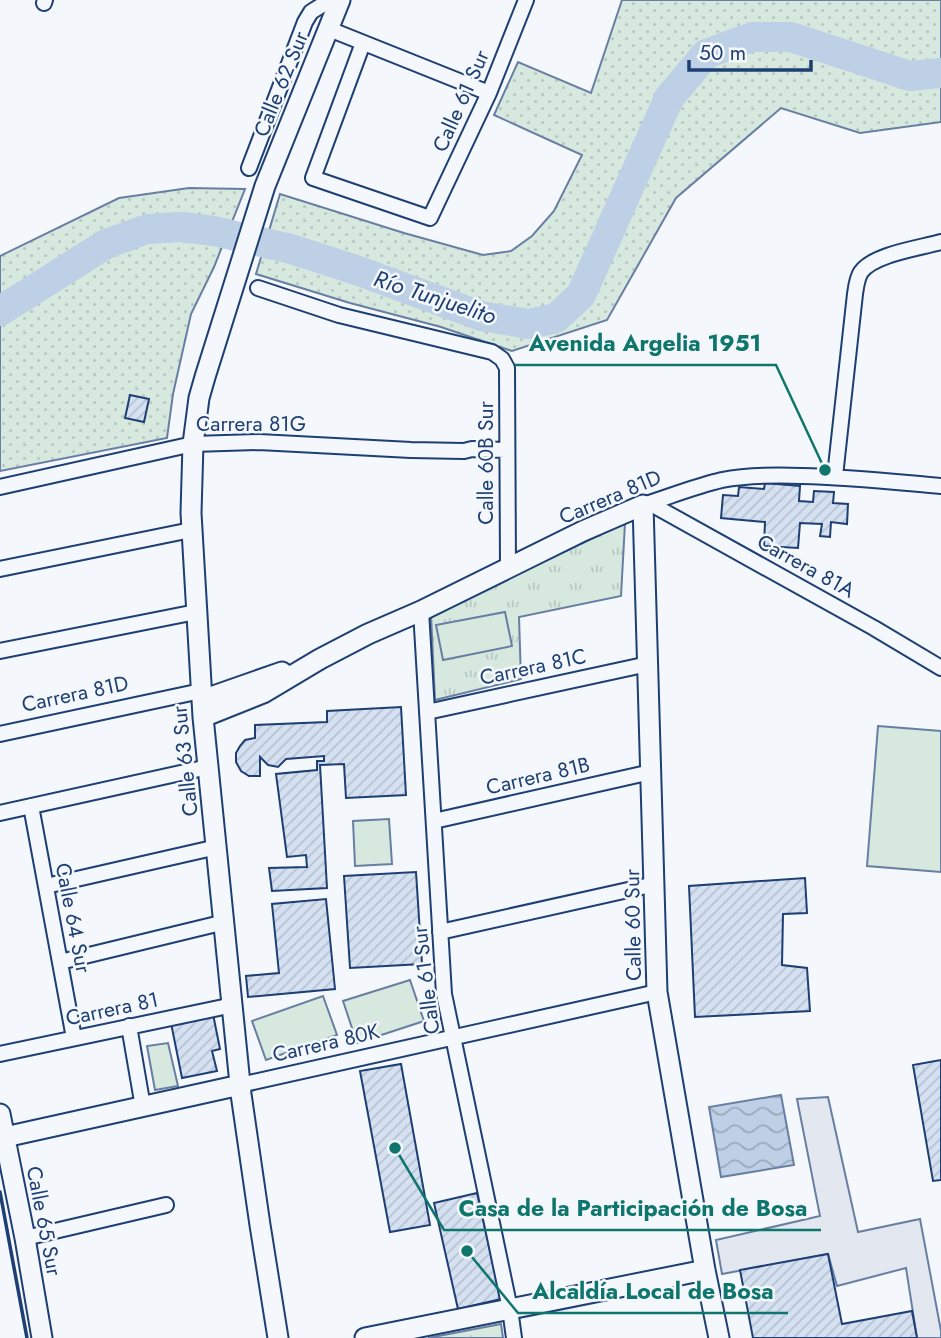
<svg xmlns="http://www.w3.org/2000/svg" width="941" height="1338" viewBox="0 0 941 1338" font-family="Jost,sans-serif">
  <defs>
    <pattern id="grass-dots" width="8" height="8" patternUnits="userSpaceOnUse" patternTransform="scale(1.75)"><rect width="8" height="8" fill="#d7e8df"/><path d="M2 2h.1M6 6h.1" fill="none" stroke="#b8c8c3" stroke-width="1.8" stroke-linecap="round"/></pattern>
    <pattern id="park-tufts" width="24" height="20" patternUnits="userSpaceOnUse" patternTransform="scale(1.75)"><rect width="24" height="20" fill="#d7e8df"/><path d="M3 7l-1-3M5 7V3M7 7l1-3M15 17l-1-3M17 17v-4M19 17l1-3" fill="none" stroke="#b8c8c3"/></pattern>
    <pattern id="water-waves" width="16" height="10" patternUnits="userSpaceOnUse" patternTransform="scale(1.75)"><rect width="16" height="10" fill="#bed0e5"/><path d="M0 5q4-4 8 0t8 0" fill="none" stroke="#9aaabe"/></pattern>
    <pattern id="building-hatch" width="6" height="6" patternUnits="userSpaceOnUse" patternTransform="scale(1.75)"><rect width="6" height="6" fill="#d5e0f0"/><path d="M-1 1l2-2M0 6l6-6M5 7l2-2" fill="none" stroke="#b6c1d1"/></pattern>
  </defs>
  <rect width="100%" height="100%" fill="#f4f7fb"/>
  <!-- grass -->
  <path fill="url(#grass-dots)" stroke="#687fa3" stroke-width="2" d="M622,0H941V122L860,133L781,108L676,198L607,320L512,351L441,327L350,303L256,274L280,194L404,233L483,255L511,251L532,236L554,211L582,155L494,115L518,62L591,93Z
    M189,188L245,189L214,267L191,314L173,394L167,438L0,471V256L119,198Z"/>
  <!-- park -->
  <path fill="url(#park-tufts)" stroke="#687fa3" stroke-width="2" d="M625,523L621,596L519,617L521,679L435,700L431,615Z
    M501,1324L503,1338H428Z"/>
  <!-- pitch -->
  <path fill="#d7e8df" stroke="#687fa3" stroke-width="2" d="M505,612L512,646L443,660L436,625Z
    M878,726L941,731V872L867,866Z
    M389,819L392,864L355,866L353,821Z
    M410,980L424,1021L357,1043L343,1001Z
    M323,996L337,1035L266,1060L252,1021Z
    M168,1043L178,1086L155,1090L147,1046Z"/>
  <!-- parking -->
  <path fill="#e3e8f0" stroke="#687fa3" stroke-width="2" d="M828,1097L858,1232L920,1219L941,1331V1338H917L906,1268L837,1286L828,1254L722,1274L716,1240L820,1216L797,1099Z"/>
  <!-- water -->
  <path fill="url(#water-waves)" stroke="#687fa3" stroke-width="2" d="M781,1095L794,1165L721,1177L709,1107Z"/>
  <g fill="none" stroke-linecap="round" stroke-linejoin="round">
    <!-- river -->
    <path stroke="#bed0e5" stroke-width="30" d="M0,311L106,244L147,229L181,227L214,231L291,249L356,270L481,316L529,324L556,318L581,295L669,98L706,54L752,37H791L910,76L941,73"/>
  </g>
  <!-- building -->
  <path fill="url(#building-hatch)" stroke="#1d3f73" stroke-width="2" d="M130,395L149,399L144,422L125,418Z
    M765,483L800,486L799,501L813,502L814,491L834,492L833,503L848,504L847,524L831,522L830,537L820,536L822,524L800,523L798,548L764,546L765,522L721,518L723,495L738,496L739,487L764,489Z
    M401,707L406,795L346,798L344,764L320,765L327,888L272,891L269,868L307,867L306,855L287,857L276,774L317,770V761H324V756L286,759L278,767L268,765L260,757V776H249L241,771L236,762V753L240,746L245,740L255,738V725L327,722V711Z
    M416,872L422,964L350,968L344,876Z
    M805,878L807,913L783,914L782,965L807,968L810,1011L695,1017L689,886Z
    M326,899L335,989L248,997L246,976L279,973L272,904Z
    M213,1014L220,1049L212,1051L217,1071L182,1078L171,1023Z
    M941,1060V1180L933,1181L913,1065Z
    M401,1064L430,1225L390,1232L360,1071Z
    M477,1193L501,1299L458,1309L434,1203Z
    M828,1254L842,1324L912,1311L917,1338H753L740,1270Z"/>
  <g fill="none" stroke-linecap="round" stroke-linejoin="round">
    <defs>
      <path id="minor" d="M44,3L45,0
        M329,29L489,93
        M363,43L313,178L430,218L489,93L526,0
        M249,168L305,22L311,12L330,0
        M258,288L339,315L492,352L502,359L507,368L508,568
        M835,476L855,294C856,287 857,278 861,272C874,254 920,248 941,242
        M0,487L193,444L259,442L411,450L464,451L472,449L506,450
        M649,503L874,628L941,668
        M646,504C671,496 696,486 722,480C748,475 776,475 802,476C849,477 895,482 941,486
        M0,569L191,530
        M421,611L444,994L510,1309L514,1338
        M0,651L196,612
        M427,712L648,664
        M0,734L201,691
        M31,806L74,1038
        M0,813L208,767
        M434,821L651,772
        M46,886L217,847
        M440,932L655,884
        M60,962L225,922
        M129,1026L143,1107
        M0,1054L233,1005
        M240,1085L657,992
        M25,1238L166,1205"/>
      <path id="tertiary" d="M202,700L282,672
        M203,717L263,693L320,659L368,634L421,611L583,531L643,505L657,992L705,1270L719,1338
        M0,1114L25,1238L42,1338
        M5,1137L240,1085
        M278,1338L260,1225L241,1094L203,717L191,513L193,444L199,398L205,377L265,186L340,0
        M365,1338L705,1270"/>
    </defs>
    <!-- minor casing -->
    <use href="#minor" stroke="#1d3f73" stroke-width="18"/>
    <!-- tertiary casing -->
    <use href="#tertiary" stroke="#1d3f73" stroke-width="23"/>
    <!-- minor -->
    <use href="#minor" stroke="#f4f7fb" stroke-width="14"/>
    <!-- tertiary -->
    <use href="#tertiary" stroke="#f4f7fb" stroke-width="19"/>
    <!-- wall -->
    <path stroke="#1d3f73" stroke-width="3.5" d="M0,1192L27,1338"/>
  </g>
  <g text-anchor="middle" stroke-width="5" stroke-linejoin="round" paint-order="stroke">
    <!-- street labels -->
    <g font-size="21" fill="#1d3f73" stroke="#f4f7fb">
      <text transform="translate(281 84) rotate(-68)" y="7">Calle 62 Sur</text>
      <text transform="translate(461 101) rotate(-66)" y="7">Calle 61 Sur</text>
      <text x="251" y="431">Carrera 81G</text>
      <text transform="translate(486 463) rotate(-90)" y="7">Calle 60B Sur</text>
      <text transform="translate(610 497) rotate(-23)" y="7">Carrera 81D</text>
      <text transform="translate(806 566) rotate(29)" y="7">Carrera 81A</text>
      <text transform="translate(533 667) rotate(-12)" y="7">Carrera 81C</text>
      <text transform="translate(75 694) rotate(-12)" y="7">Carrera 81D</text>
      <text transform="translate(185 761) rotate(-96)" y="7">Calle 63 Sur</text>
      <text transform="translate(538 776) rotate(-13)" y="7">Carrera 81B</text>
      <text transform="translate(73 918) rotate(79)" y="7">Calle 64 Sur</text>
      <text transform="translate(633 925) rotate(-91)" y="7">Calle 60 Sur</text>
      <text transform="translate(426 980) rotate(-97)" y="7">Calle 61 Sur</text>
      <text transform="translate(112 1009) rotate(-12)" y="7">Carrera 81</text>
      <text transform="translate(326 1043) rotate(-13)" y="7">Carrera 80K</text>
      <text transform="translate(44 1221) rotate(79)" y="7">Calle 65 Sur</text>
    </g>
    <!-- water labels -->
    <g font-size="23" font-style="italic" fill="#1d3f73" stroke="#f4f7fb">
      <text transform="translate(435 297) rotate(18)" y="8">Río Tunjuelito</text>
    </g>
  </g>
  <!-- callouts -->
  <path fill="none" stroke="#0f766e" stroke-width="2.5" d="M825 470L776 365H515M395 1148L444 1230H821M467 1251L518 1313H788"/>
  <g fill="#0f766e" stroke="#f4f7fb" stroke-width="2.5">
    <circle cx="825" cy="470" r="7"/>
    <circle cx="395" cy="1148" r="7"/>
    <circle cx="467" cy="1251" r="7"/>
  </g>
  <g font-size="23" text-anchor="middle" font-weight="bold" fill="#0f766e" stroke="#f4f7fb" stroke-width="5" stroke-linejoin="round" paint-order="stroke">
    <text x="645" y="351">Avenida Argelia 1951</text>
    <text x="633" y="1216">Casa de la Participación de Bosa</text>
    <text x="653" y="1299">Alcaldía Local de Bosa</text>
  </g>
  <!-- scale -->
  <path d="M689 60v10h122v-10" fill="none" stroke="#1d3f73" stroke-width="3.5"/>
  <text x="699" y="60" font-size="21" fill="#1d3f73" stroke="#f4f7fb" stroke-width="5" paint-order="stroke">50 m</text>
</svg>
